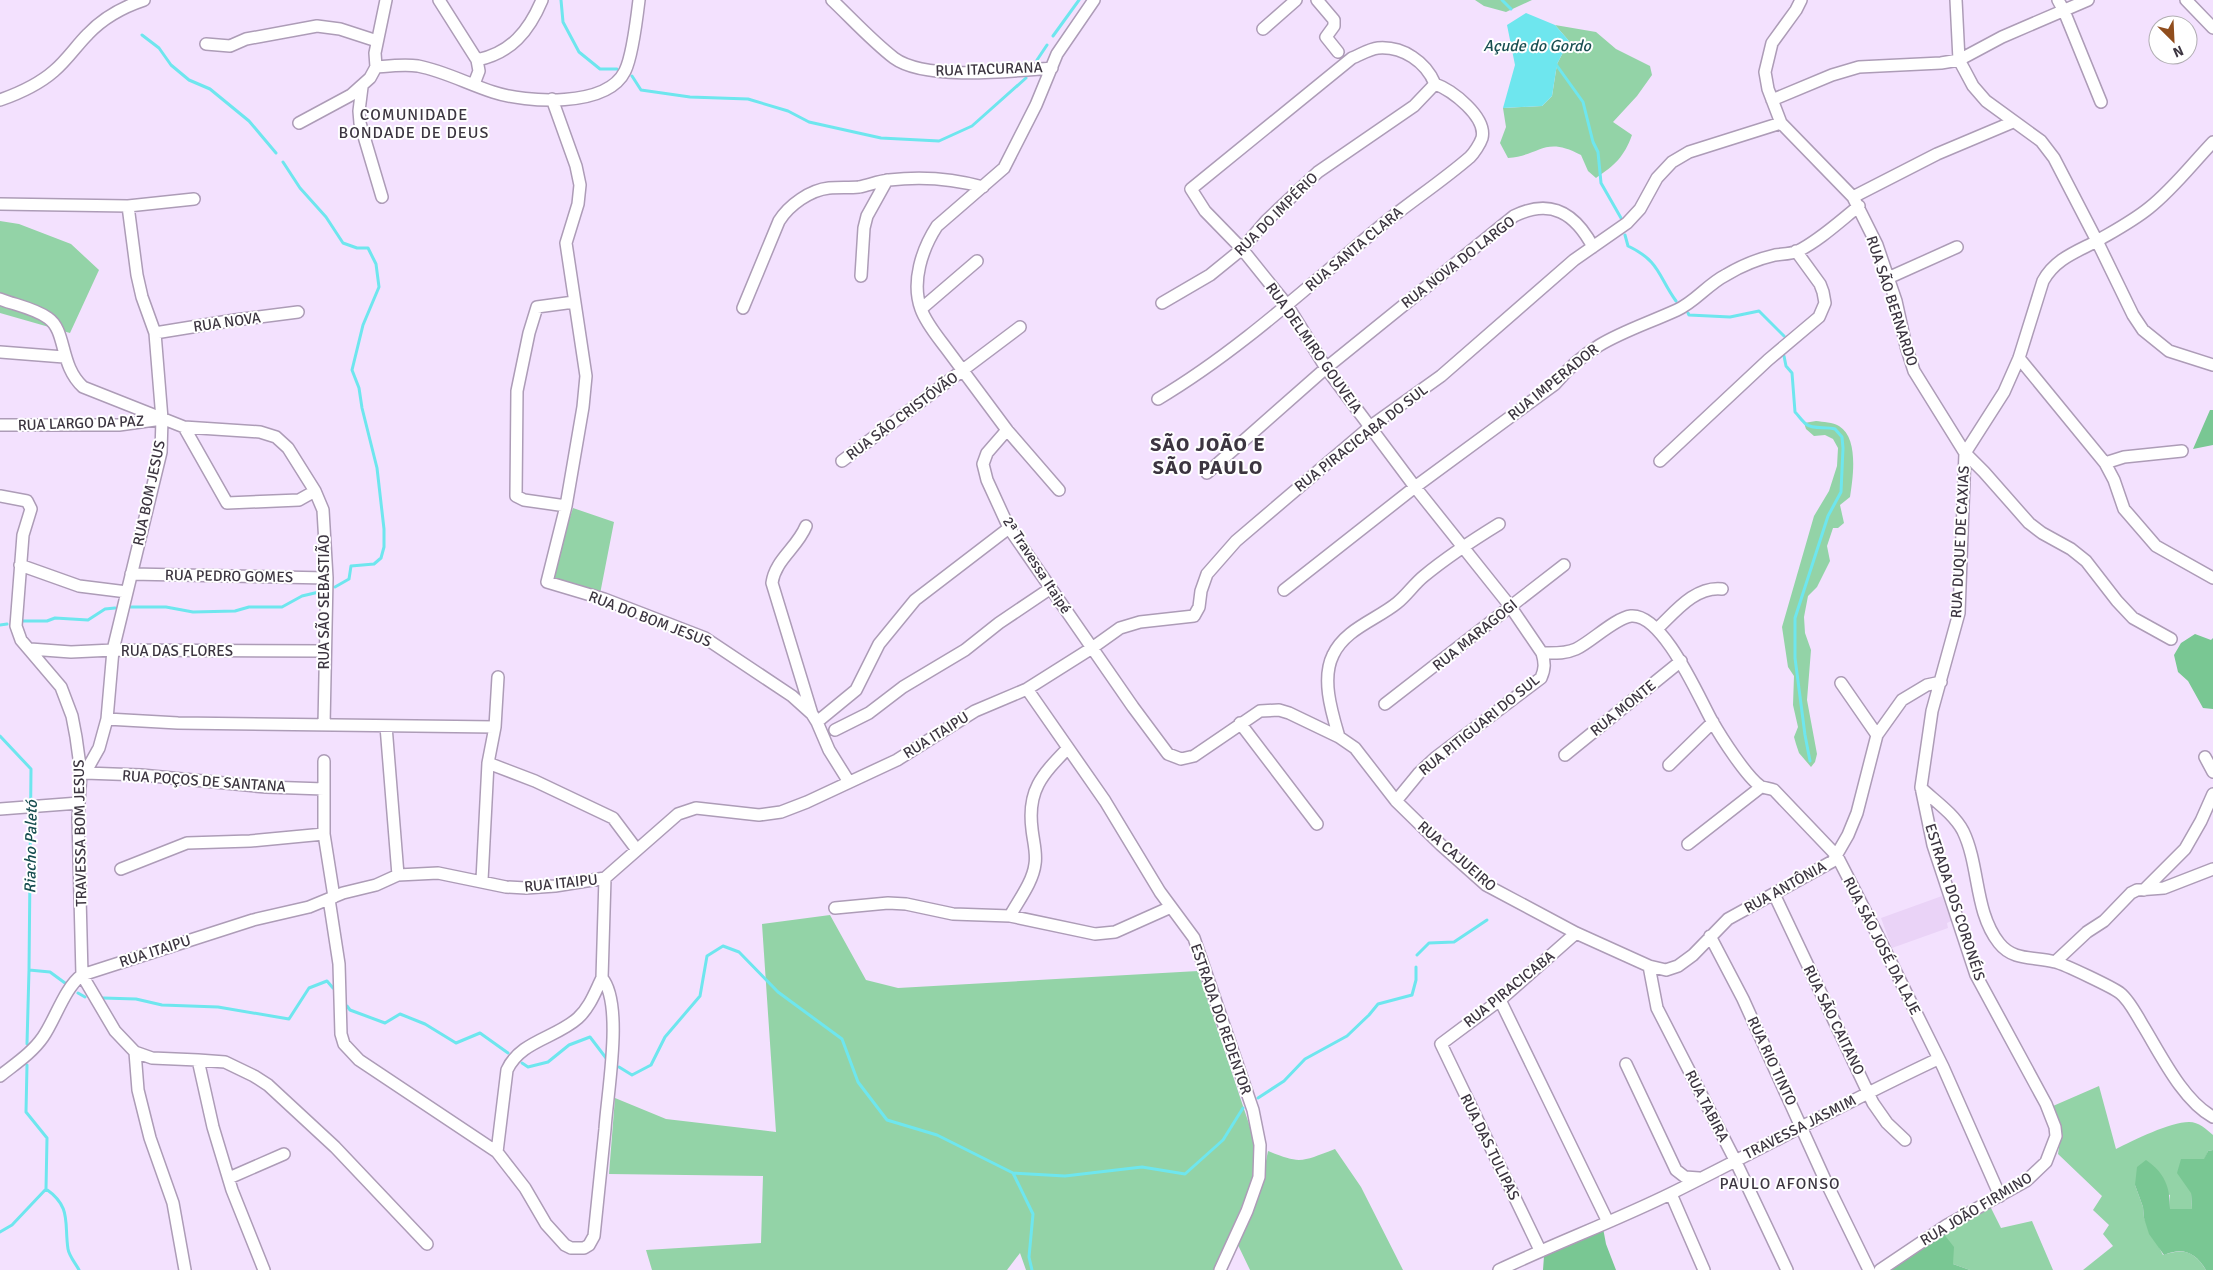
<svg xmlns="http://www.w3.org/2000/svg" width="2213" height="1270" viewBox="0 0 2213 1270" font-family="Signika,sans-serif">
  <rect width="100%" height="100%" fill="#f3e1fe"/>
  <!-- built -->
  <path fill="#ead3f7" d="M1942,896L1951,921L1947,923L1948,928L1892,948L1881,918Z"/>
  <!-- green -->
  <path fill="#93d3a7" d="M1475,0H1532L1506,12L1484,6Z
    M1555,25L1596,32L1616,49L1650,66L1652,75L1637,96L1613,122L1632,135C1624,157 1615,165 1596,178L1588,171L1581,155C1544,135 1540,156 1508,158L1500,143L1506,127L1503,108L1542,106L1552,96L1557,64L1569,41Z
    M0,221L19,224L71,244L99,270L70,333L0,313Z
    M1816,421C1823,422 1833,422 1839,426C1859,438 1853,478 1850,497L1840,505L1844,523L1838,528H1833L1827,546L1830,561L1817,587L1808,596L1804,617L1805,633L1811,650L1807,700L1817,754L1815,762L1811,767L1799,753L1796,744L1794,737L1798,727L1793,705L1794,676L1788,667L1782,627L1814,516L1829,491L1837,466L1838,448L1833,439L1825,435L1814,436L1806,429L1804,423Z
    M573,508L614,522L600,594L549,580Z
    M830,915L866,980L898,988L1198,971L1253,1136L1255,1159L1251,1185L1214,1270H1026L1020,1253L1007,1270H652L646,1250L761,1243L763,1176L609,1174L615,1098L666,1119L776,1132L762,924Z
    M2099,1086L2116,1149C2134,1140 2170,1122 2189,1122C2199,1122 2206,1129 2213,1135V1150L2208,1151L2191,1193L2192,1209H2170V1195L2135,1185L2143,1207L2144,1218L2163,1255C2184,1248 2194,1251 2206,1270H2083L2113,1246L2103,1234L2109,1225L2093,1210L2102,1196L2058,1154L2061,1134L2053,1106Z
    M1335,1149L1361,1187L1403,1270H1250L1238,1245L1262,1181L1268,1151C1301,1165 1303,1161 1335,1149Z
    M1990,1206L2001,1228L2032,1221L2053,1270H1970L1953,1264L1943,1233Z"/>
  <!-- forest -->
  <path fill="#79c793" d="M2210,410H2213V445L2193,449Z
    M2195,634L2211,640L2213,638V709L2203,708L2188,681L2178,672L2174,655L2181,643Z
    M2213,1150V1270H2206C2195,1252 2183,1247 2164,1255L2149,1234L2144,1218L2143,1207L2135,1185L2137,1167L2146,1160C2165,1173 2170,1187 2170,1209H2192L2191,1193L2177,1173L2181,1159H2204L2208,1151Z
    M1603,1228L1606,1244L1616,1270H1543L1544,1256Z
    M1943,1233L1954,1247L1953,1264L1970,1270H1887Z"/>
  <!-- water -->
  <path fill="#6ee6ee" d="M1526,13L1555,25L1569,41L1557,64L1552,96L1542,106L1503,108L1515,65L1507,25Z"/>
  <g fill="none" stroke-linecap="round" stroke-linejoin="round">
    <!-- stream -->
    <path stroke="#6ee6ee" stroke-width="3" d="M561,0L563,22L579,52L600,69H617
      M1502,0L1511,9
      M142,35L159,48L171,65L189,80L210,89L249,121L276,153
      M1053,36L1079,0
      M1037,60L1047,45
      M1555,63L1583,102L1593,142L1598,152L1601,183L1621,218
      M632,76L641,90L690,97L748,99L788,111L809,122L881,138L939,141L972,126L1026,78
      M283,162L300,188L326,217L343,243L357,248H368L376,264L379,287L363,325L352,370L359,388L362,408L377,468L384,529V547L381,558L374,564L351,566L349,579L335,587
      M1625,235L1628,246C1660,261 1658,276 1676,301
      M1688,313L1689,315L1730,317L1759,311L1784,336
      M1784,356L1786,366L1792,373L1795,412C1799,416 1802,421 1806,424C1813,430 1826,426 1835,429L1842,437L1843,448L1841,492L1828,516L1795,618V658L1805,735L1810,761
      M131,607H166L193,612L235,611L249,607H282L302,596L319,592
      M23,621H47L55,618L88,620L105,609L115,608
      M0,625L7,624
      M0,736L31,769L29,970
      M1417,955L1429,943L1454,942L1487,920
      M78,993L85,997
      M103,998L136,999L162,1005L218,1007L289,1019L309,988L327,981L333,988
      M347,1006L350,1010L385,1023L400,1014L425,1024L456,1043L480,1033L508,1053
      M27,1044L29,970L50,972L65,983
      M522,1063L528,1067L548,1062L569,1045L590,1037L606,1058
      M619,1067L632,1075L651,1065L665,1037L700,996L707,956L723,946L739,952L778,992L842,1039L858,1082L887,1120L937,1135L1013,1173L1065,1176L1142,1167L1185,1174L1223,1140L1243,1108
      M1258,1098L1284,1081L1305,1059L1347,1036L1369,1015L1378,1004L1412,995L1416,980V967
      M1013,1173L1033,1214L1029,1257L1032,1270
      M46,1189C72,1207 64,1223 68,1249C69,1256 76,1264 79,1270
      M0,1232L12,1225L46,1189L47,1138L26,1112L27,1065"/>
    <defs>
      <path id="minor" d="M439,0L477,60L479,71L474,84
        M832,0C852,19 872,41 894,58C925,81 1013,71 1052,68
        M1094,0L1057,54L1036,105L1004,168L937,226C922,249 911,282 921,309C926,323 937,336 946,348C966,375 987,403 1007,430L987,453L983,464L987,480L1009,528L1133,707L1168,754L1181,759L1194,756L1260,711L1279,710L1289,713L1339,737L1355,748L1396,801L1441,845L1486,885L1576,933L1649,966L1666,970L1678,966L1693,955L1728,919L1833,861L1848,835L1857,813L1877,735L1902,700L1927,685L1941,682
        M1317,0L1334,20V26L1326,37L1338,52
        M1801,0L1796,10L1772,43L1765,72L1768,89L1781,123L1853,197L1877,245L1896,301L1906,346L1914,371L1965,453L1984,472L2029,523L2042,533L2071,549L2086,561L2117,601L2133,618L2171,639
        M1956,0L1959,60L1965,71L1973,86L1986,101L2041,141L2054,158L2097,241L2133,315L2143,330L2169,351L2213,365
        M2058,0L2064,11L2101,102
        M2186,0L2213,28
        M1263,29L1296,0
        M206,44L230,46L246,39L317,26L340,29L377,41
        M477,60C511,53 529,31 542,0
        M376,67C389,66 404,64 418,66C444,71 468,84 493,92C526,103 607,108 625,71C632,57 637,17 639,0
        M362,87L359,111L360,123L382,197
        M552,99L576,166L580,185L578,204L566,243L586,376L583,407L566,506L547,582L604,599L705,638L792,696L812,714L817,722
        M0,100C20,93 38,85 54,71C67,60 76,46 88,34C103,18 123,7 144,0
        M1772,100L1832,75L1859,67L1941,63L1959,60L2002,37L2088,0
        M299,123L351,95L370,78L376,67L375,53L386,0
        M1853,197L1937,154L2013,122
        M0,204L128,206L194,199
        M861,276L864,228L867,216L887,180
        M1888,278L1957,247
        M0,299C15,305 34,308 48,318C67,331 59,365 83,387L184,427L260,432L276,437L288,448L315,491L323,510L327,578L324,725
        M1162,303L1210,275L1242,249L1266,221L1318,172L1414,106L1435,84C1426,62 1403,46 1378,48C1369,49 1360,55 1352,58L1191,189L1205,211L1242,249L1287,305L1326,368L1415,487L1510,606L1542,653C1545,663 1545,669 1541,678L1435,758L1419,773L1396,801
        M743,308L779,221C789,205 810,190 829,188C839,187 849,188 859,187C869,185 879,181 889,180C922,176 951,178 983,187
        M921,309L977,261
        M155,333L235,320L298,312
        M0,352L64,357
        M2019,358L2105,463L2114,480L2124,509L2156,546L2213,578
        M1158,399C1237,352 1306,288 1377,229C1407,204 1440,183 1470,157C1474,153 1480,144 1482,138C1487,117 1452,90 1435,84
        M0,425H119L162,419
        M184,427L227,503L299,500L315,491
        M1007,430L1059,490
        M842,461L1020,327
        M1660,461L1768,360L1819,317L1825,303L1823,292L1820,284L1796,251
        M2105,463L2124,457L2182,451
        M1207,473L1326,368L1514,216C1551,198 1575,213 1593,247
        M0,496L27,501L31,509L23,535L16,626L21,640L61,687L72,716L76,737L81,773L78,818L82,975L115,1031L135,1052L152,1058L198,1060L213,1127L232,1190L264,1270
        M566,506L524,500L516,496L517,391L529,333L537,307L574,302
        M806,526C797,548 775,560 772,583L812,714
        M20,565L79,586L127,592
        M131,574L327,578
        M1284,590L1415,487L1555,384C1593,339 1626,333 1677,310C1695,302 1708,284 1726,275C1741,266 1758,259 1775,255C1782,254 1791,254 1798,251C1820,240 1840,221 1859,206
        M1657,629C1675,612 1695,586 1722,589
        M30,649L71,652L113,650L324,651
        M1542,653C1553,653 1565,654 1576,649C1591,642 1615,618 1631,616C1663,613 1699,698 1712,721C1721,737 1746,776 1760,786C1763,788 1770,788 1774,790L1837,856L1876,932L1943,1067L2000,1196
        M1841,683L1877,735
        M1027,689L1105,801L1160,892L1194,938L1253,1110L1260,1145L1259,1177L1247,1211L1220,1270
        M1385,704L1564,565
        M107,719L178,723L495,727
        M1240,723L1317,824
        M386,726L398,875
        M835,730L869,713L903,687L965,650L999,623L1051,588
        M1339,737C1332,713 1321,679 1333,655C1345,629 1376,620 1397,603C1407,595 1414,584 1424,576C1447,557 1473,540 1499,524
        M1565,755L1681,661
        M2205,757L2213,772
        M324,761V834L334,897
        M488,763L535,781L613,818L637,850
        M1669,765L1713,722
        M81,773H85L99,748L107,719L113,650L161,452L162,419L155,333L142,297L137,275L128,206
        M85,773L141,775L266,787L324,789
        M849,782L829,750L817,722L856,690L879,644L915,600L1009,528
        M1921,788C1935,801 1954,814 1963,831C1980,866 1974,911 1999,943C2014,962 2035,956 2055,962C2064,964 2114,988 2120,993C2129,1000 2136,1014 2142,1024C2160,1053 2182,1100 2213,1117
        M0,809L79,803
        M1688,844L1761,787
        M121,869L187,843L250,841L324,834
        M482,880L488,763L495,727L498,677
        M2144,890L2185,849L2201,821L2213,794
        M1774,894L1873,1103L1887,1123L1905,1140
        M329,899L339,964L341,1034L344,1044L359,1060L497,1152L525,1188L546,1224L565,1245L571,1248H584L589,1245L594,1236C598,1200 601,1165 605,1129C607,1094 624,1004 602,978L605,878
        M835,908L888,903L906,904L953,914L1010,916L1095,934L1115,932L1171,907
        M1010,916C1018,901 1033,882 1035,864C1037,853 1033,840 1032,829C1027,790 1042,775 1068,748
        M1710,936L1743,999L1826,1182L1869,1270
        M2055,962L2087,932L2104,921L2131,893L2137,890L2164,888L2213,869
        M1649,966L1657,1008L1735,1160L1787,1270
        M1500,1000L1608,1222
        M135,1052L138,1090L150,1138L173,1203L185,1270
        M198,1060L225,1062L254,1076L268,1085L335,1147L427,1244
        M1626,1064L1676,1170L1685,1177L1699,1178
        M0,1076C15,1064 32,1053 43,1037C55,1020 65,987 82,975L253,920L309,907L343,893L376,885L398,875L438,873L506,887L526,888L555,886L605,878L678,814L696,808L759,815L781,812L807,802L897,760L975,711L1027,689L1092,648L1120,628L1140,622L1194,616L1199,607L1201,591L1207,574L1236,541L1371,426L1441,376L1574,260L1627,223L1640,209L1657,178L1672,162L1689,152L1781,123
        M497,1152L507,1070C520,1041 556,1038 578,1018C590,1007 595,992 602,978
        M229,1178L284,1154
        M1671,1194L1704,1270
        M1540,1250L1441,1044L1500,1000L1576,933
        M1499,1270C1556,1243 1615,1221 1672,1193C1761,1149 1848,1101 1938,1059
        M1880,1270L1947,1225L2026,1181L2046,1162L2056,1136L2055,1127L2046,1104L1976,975L1933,845L1921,787L1932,711L1959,613L1965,453L2004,392L2019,358L2043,281C2055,259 2076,252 2097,241C2114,231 2133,221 2149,208C2173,189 2192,164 2213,142"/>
    </defs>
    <!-- minor casing -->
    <use href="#minor" stroke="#ad9cb7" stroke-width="14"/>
    <!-- minor -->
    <use href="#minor" stroke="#fff" stroke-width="11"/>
  </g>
  <g text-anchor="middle" stroke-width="4" stroke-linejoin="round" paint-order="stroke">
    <!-- street labels -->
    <g font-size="15" fill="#3c3540" stroke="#fff">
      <text transform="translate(989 69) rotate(-2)" y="5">RUA ITACURANA</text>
      <text transform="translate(1276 214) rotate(-45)" y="5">RUA DO IMPÉRIO</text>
      <text transform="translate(1354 249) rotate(-40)" y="5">RUA SANTA CLARA</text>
      <text transform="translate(1458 262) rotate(-38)" y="5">RUA NOVA DO LARGO</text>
      <text transform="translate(1892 301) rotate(72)" y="5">RUA SÃO BERNARDO</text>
      <text transform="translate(227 322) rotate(-8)" y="5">RUA NOVA</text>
      <text transform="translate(1314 348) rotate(55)" y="5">RUA DELMIRO GOUVEIA</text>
      <text transform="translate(1553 382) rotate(-39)" y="5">RUA IMPERADOR</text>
      <text transform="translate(902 416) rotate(-37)" y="5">RUA SÃO CRISTÓVÃO</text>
      <text transform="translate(81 423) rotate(-2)" y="5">RUA LARGO DA PAZ</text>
      <text transform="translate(1361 438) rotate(-38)" y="5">RUA PIRACICABA DO SUL</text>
      <text transform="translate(149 493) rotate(-78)" y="5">RUA BOM JESUS</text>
      <text transform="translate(1960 542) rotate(-87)" y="5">RUA DUQUE DE CAXIAS</text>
      <text transform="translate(1037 565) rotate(57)" y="5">2ª Travessa Itaipé</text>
      <text transform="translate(229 576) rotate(1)" y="5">RUA PEDRO GOMES</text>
      <text transform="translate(324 602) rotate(-90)" y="5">RUA SÃO SEBASTIÃO</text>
      <text transform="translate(650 619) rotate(21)" y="5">RUA DO BOM JESUS</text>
      <text transform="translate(1475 635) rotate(-39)" y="5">RUA MARAGOGI</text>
      <text x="177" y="656">RUA DAS FLORES</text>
      <text transform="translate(1623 708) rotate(-39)" y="5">RUA MONTE</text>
      <text transform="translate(1479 725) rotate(-39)" y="5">RUA PITIGUARI DO SUL</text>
      <text transform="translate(936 735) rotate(-32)" y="5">RUA ITAIPU</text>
      <text transform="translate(204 781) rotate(4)" y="5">RUA POÇOS DE SANTANA</text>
      <text transform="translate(80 833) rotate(-91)" y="5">TRAVESSA BOM JESUS</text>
      <text transform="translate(1457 856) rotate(41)" y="5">RUA CAJUEIRO</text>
      <text transform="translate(561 883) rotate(-6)" y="5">RUA ITAIPU</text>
      <text transform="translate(1785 887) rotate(-29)" y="5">RUA ANTÔNIA</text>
      <text transform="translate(1955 902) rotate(72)" y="5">ESTRADA DOS CORONÉIS</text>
      <text transform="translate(1882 946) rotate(63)" y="5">RUA SÃO JOSÉ DA LAJE</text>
      <text transform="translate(155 951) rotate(-18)" y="5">RUA ITAIPU</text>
      <text transform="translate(1509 989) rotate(-39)" y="5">RUA PIRACICABA</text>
      <text transform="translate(1221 1019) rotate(71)" y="5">ESTRADA DO REDENTOR</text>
      <text transform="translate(1834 1020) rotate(64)" y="5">RUA SÃO CAITANO</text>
      <text transform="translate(1772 1061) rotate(65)" y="5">RUA RIO TINTO</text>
      <text transform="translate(1707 1106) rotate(63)" y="5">RUA TABIRA</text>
      <text transform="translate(1800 1127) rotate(-27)" y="5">TRAVESSA JASMIM</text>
      <text transform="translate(1490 1147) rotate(64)" y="5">RUA DAS TULIPAS</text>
      <text transform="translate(1976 1209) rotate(-31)" y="5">RUA JOÃO FIRMINO</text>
    </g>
    <!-- water labels -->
    <g font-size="16" font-style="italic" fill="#184e51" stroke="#fff">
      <text x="1537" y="51">Açude do Gordo</text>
      <text transform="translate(30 847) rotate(-89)" y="6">Riacho Paletó</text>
    </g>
    <!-- neighbourhood labels -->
    <g font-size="16" letter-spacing="1" fill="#3c3540" stroke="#fff">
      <text x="414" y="120">COMUNIDADE<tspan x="414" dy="18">BONDADE DE DEUS</tspan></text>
      <text x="1780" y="1189">PAULO AFONSO</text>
    </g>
    <!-- district labels -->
    <g font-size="20" font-weight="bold" letter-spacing="1" fill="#3c3540" stroke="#fff">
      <text x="1208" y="451">SÃO JOÃO E<tspan x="1208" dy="23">SÃO PAULO</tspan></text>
    </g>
  </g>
  <!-- north arrow -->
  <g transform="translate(2173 40) rotate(156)"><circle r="24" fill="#ffffff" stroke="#b1aeb3"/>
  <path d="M0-4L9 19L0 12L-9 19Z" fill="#904d1d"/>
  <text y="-8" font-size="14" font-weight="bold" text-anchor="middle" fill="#3c3540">N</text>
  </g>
</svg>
